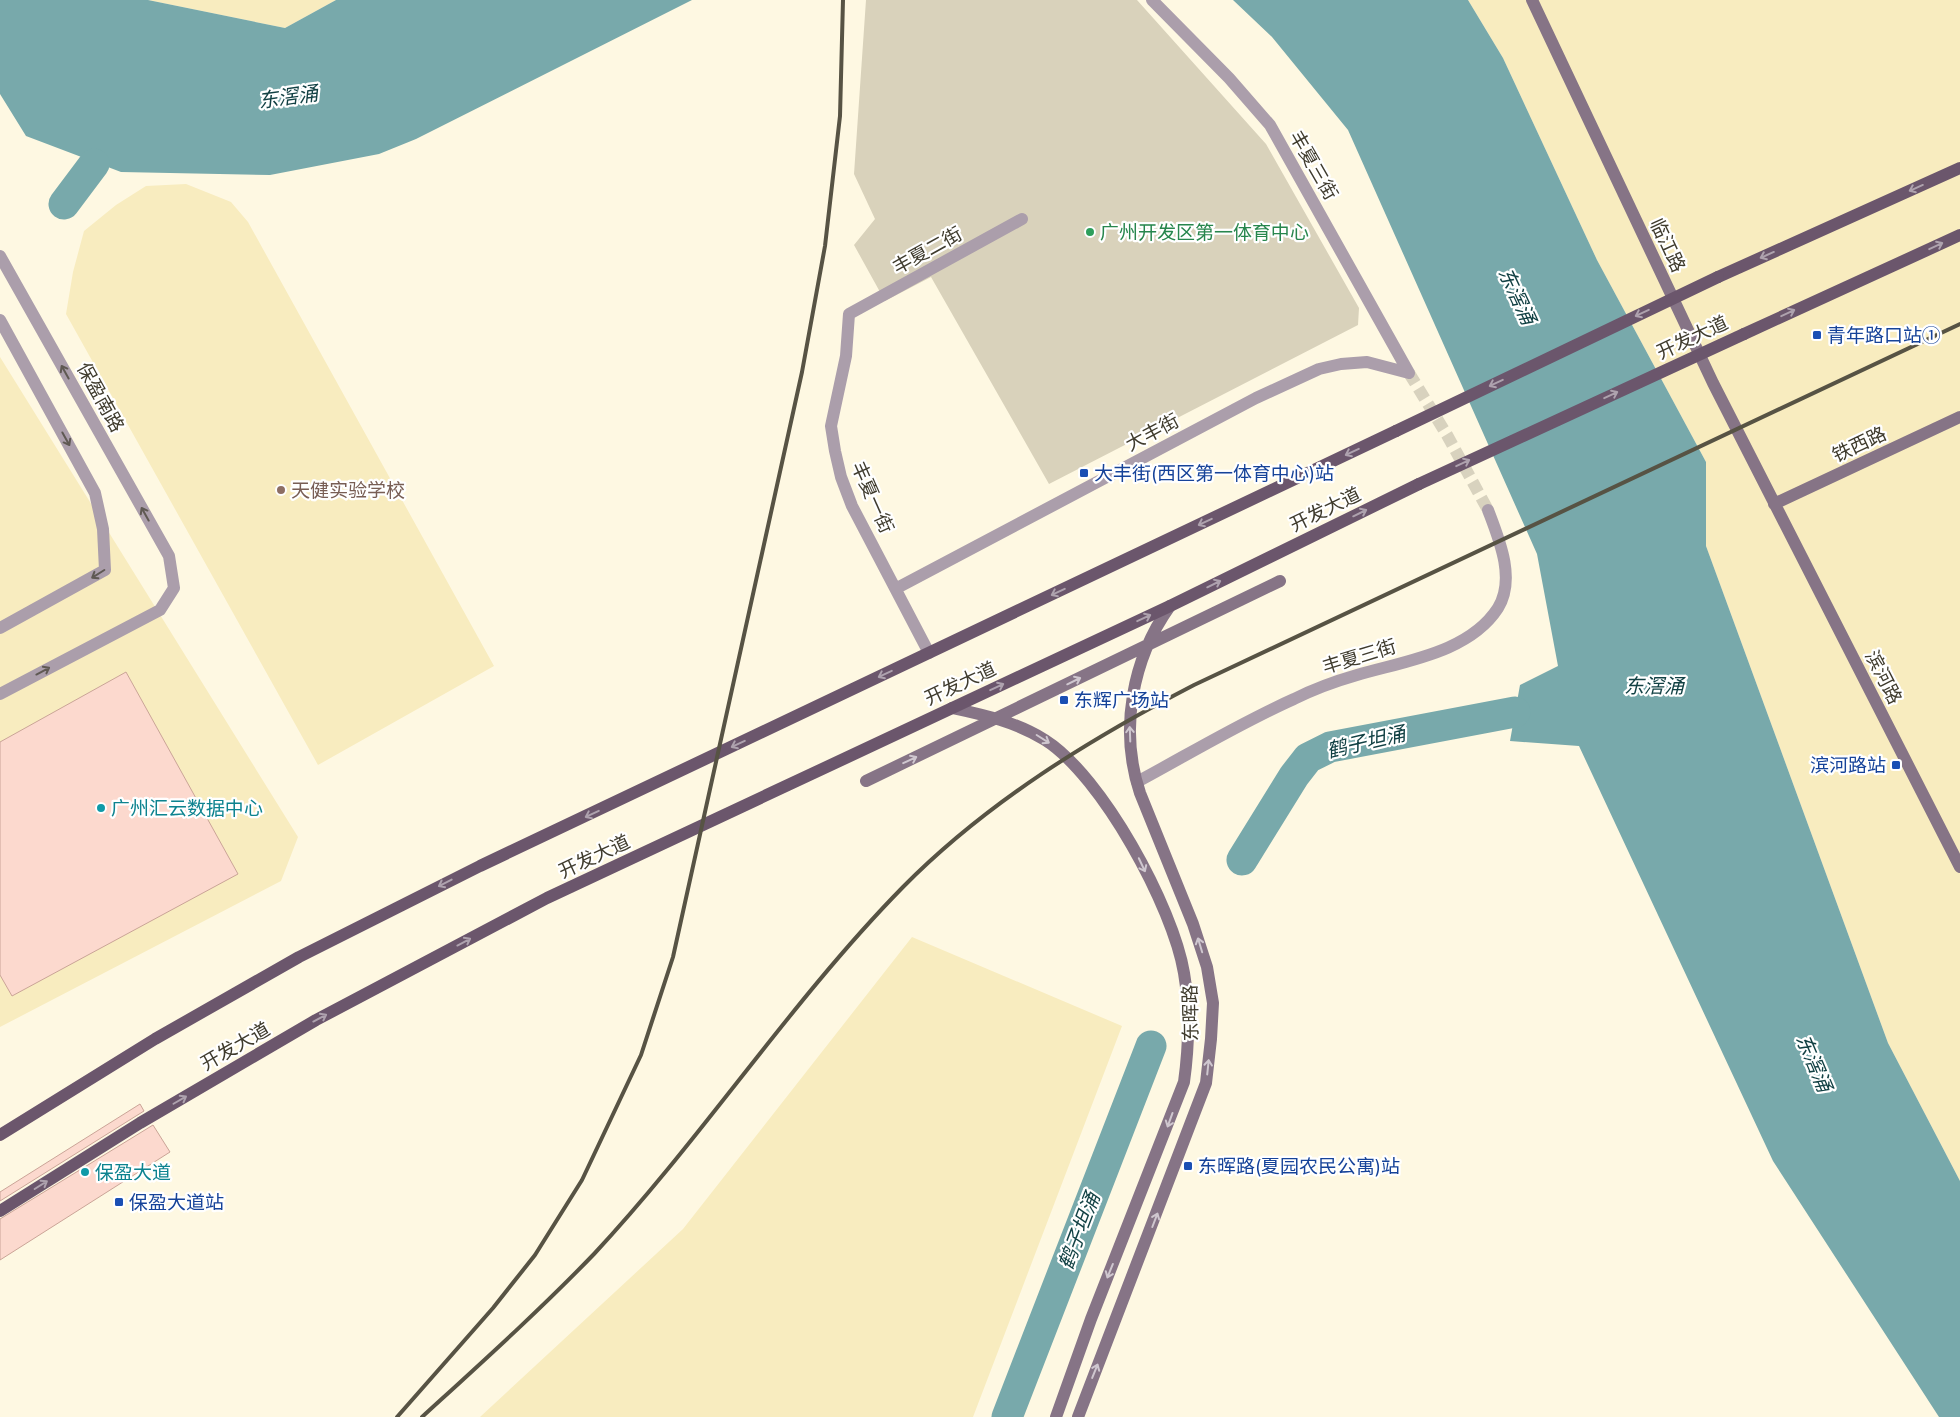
<svg xmlns="http://www.w3.org/2000/svg" width="1960" height="1417" viewBox="0 0 1960 1417" font-family="Mulish,'Noto Sans SC',sans-serif">
  <rect width="100%" height="100%" fill="#fef8e2"/>
  <!-- built -->
  <path fill="#f8ecbf" d="M148,0H336L285,28Z
    M1468,0H1960V1181L1888,1043L1706,546V462L1597,260L1503,58Z
    M186,184L231,202L248,222L494,666L318,765L66,314L73,272L84,231L116,205L146,186Z
    M0,357L298,837L281,881L0,1027Z
    M912,937L1122,1026L973,1417H480L683,1229Z"/>
  <!-- green -->
  <path fill="#d9d2bb" d="M866,0H1137L1266,144L1359,308L1358,325L1049,484L931,277L885,301L854,245L875,219L854,174Z"/>
  <!-- water -->
  <path fill="#78a9ab" d="M0,0H148L285,28L336,0H692L416,139L379,154L270,175L121,172L26,136L0,94Z
    M1233,0H1468L1503,58L1597,260L1706,462V546L1888,1043L1960,1181V1417H1939L1773,1161L1579,746L1510,741L1520,685L1558,666L1537,554L1348,130L1272,37Z"/>
  <g fill="none" stroke-linecap="round" stroke-linejoin="round">
    <!-- river -->
    <path stroke="#78a9ab" stroke-width="31" d="M64,204L94,164
      M1242,860L1294,776L1308,758L1330,747L1515,712
      M1007,1417L1151,1046"/>
  </g>
  <!-- building -->
  <path fill="#fcd9ce" stroke="#caa497" d="M126,672L238,874L12,996L0,975V742Z
    M140,1104L144,1111L0,1201V1192Z
    M153,1125L170,1152L0,1260V1219Z"/>
  <g fill="none" stroke-linecap="round" stroke-linejoin="round">
    <!-- street-tunnel -->
    <path stroke="#d8d2be" stroke-width="12" stroke-dasharray="12 6" stroke-linecap="butt" d="M1409,373L1447,435L1488,510"/>
    <!-- street -->
    <path stroke="#ab9eab" stroke-width="12" d="M1152,0L1229,78L1270,125L1409,373
      M0,256L169,556L174,588L160,610L0,694
      M0,320L95,493L103,529L105,570L0,628
      M897,588L1256,398L1319,369L1341,364L1367,362L1409,373
      M929,653L852,506L841,477L835,451L831,426L846,356L849,314L1022,219
      M1137,782C1189,754 1240,723 1294,699C1314,689 1336,681 1357,675C1404,661 1469,653 1498,608C1516,579 1499,539 1488,510"/>
    <!-- secondary -->
    <path stroke="#867486" stroke-width="12" d="M1532,0L1713,383L1960,867
      M1774,504L1960,417
      M952,708C985,715 1016,722 1045,740C1102,776 1173,907 1184,973C1190,1009 1189,1046 1184,1082L1091,1319L1056,1417
      M866,781L1280,581
      M1078,1417L1206,1083L1211,1039L1213,1003L1207,967L1193,924L1140,793C1119,730 1132,659 1170,606"/>
    <!-- primary -->
    <path stroke="#6b566c" stroke-width="12" d="M1718,277L1960,168
      M1744,334L1960,235
      M0,1135L155,1039L299,957L480,866L1396,431
      M0,1211L140,1123L316,1020L547,898L1170,606L1419,484"/>
    <!-- rail -->
    <path stroke="#575344" stroke-width="4" d="M397,1417L493,1308L535,1255L582,1180L641,1055L673,957L802,372L825,246L840,116L843,0
      M422,1417C480,1364 539,1311 594,1254C703,1137 791,1001 903,887C987,802 1090,739 1194,685L1960,324"/>
    <!-- primary-bridge -->
    <path stroke="#6b566c" stroke-width="12" d="M1396,431L1718,277
      M1419,484L1744,334"/>
  </g>
  <!-- one-way arrows -->
  <defs><path id="oneway-shaft" d="M-6 0H5M1.5-3L5.5 0L1.5 3" fill="none" stroke-width="1.6" stroke-linecap="round" stroke-linejoin="round" transform="scale(1.25)"/></defs>
  <g stroke="#aea2ae">
    <use href="#oneway-shaft" transform="translate(1916 188) rotate(156)"/>
    <use href="#oneway-shaft" transform="translate(1936 246) rotate(-25)"/>
    <use href="#oneway-shaft" transform="translate(1767 255) rotate(156)"/>
    <use href="#oneway-shaft" transform="translate(1642 313) rotate(155)"/>
    <use href="#oneway-shaft" transform="translate(1788 313) rotate(-25)"/>
    <use href="#oneway-shaft" transform="translate(1496 383) rotate(155)"/>
    <use href="#oneway-shaft" transform="translate(1611 395) rotate(-25)"/>
    <use href="#oneway-shaft" transform="translate(1352 452) rotate(155)"/>
    <use href="#oneway-shaft" transform="translate(1463 463) rotate(-25)"/>
    <use href="#oneway-shaft" transform="translate(1360 513) rotate(-26)"/>
    <use href="#oneway-shaft" transform="translate(1205 522) rotate(155)"/>
    <use href="#oneway-shaft" transform="translate(1214 584) rotate(-26)"/>
    <use href="#oneway-shaft" transform="translate(1058 592) rotate(155)"/>
    <use href="#oneway-shaft" transform="translate(1144 618) rotate(-25)"/>
    <use href="#oneway-shaft" transform="translate(885 674) rotate(155)"/>
    <use href="#oneway-shaft" transform="translate(997 687) rotate(-25)"/>
    <use href="#oneway-shaft" transform="translate(738 744) rotate(155)"/>
    <use href="#oneway-shaft" transform="translate(592 814) rotate(155)"/>
    <use href="#oneway-shaft" transform="translate(445 883) rotate(153)"/>
    <use href="#oneway-shaft" transform="translate(464 942) rotate(-28)"/>
    <use href="#oneway-shaft" transform="translate(320 1018) rotate(-28)"/>
    <use href="#oneway-shaft" transform="translate(180 1100) rotate(-30)"/>
    <use href="#oneway-shaft" transform="translate(41 1185) rotate(-32)"/>
  </g>
  <g stroke="#5f5953">
    <use href="#oneway-shaft" transform="translate(65 372) rotate(-119)"/>
    <use href="#oneway-shaft" transform="translate(66 439) rotate(61)"/>
    <use href="#oneway-shaft" transform="translate(145 514) rotate(-119)"/>
    <use href="#oneway-shaft" transform="translate(98 574) rotate(148)"/>
    <use href="#oneway-shaft" transform="translate(43 671) rotate(-28)"/>
  </g>
  <g stroke="#cfc7cf">
    <use href="#oneway-shaft" transform="translate(1074 681) rotate(-26)"/>
    <use href="#oneway-shaft" transform="translate(1130 734) rotate(-92)"/>
    <use href="#oneway-shaft" transform="translate(1043 739) rotate(32)"/>
    <use href="#oneway-shaft" transform="translate(910 760) rotate(-25)"/>
    <use href="#oneway-shaft" transform="translate(1142 865) rotate(65)"/>
    <use href="#oneway-shaft" transform="translate(1200 945) rotate(-107)"/>
    <use href="#oneway-shaft" transform="translate(1208 1067) rotate(-84)"/>
    <use href="#oneway-shaft" transform="translate(1170 1120) rotate(110)"/>
    <use href="#oneway-shaft" transform="translate(1155 1220) rotate(-69)"/>
    <use href="#oneway-shaft" transform="translate(1110 1271) rotate(112)"/>
    <use href="#oneway-shaft" transform="translate(1095 1371) rotate(-68)"/>
  </g>
  <!-- markers -->
  <circle fill="#2e9e5b" stroke="#fff" stroke-width="2" cx="1090" cy="232" r="5"/>
  <g fill="#1a4fb4" stroke="#fff" stroke-width="2">
    <rect x="1812" y="330" width="10" height="10" rx="2.5"/>
    <rect x="1079" y="468" width="10" height="10" rx="2.5"/>
    <rect x="1059" y="695" width="10" height="10" rx="2.5"/>
    <rect x="1891" y="760" width="10" height="10" rx="2.5"/>
    <rect x="1183" y="1161" width="10" height="10" rx="2.5"/>
    <rect x="114" y="1197" width="10" height="10" rx="2.5"/>
  </g>
  <circle fill="#8d6e63" stroke="#fff" stroke-width="2" cx="281" cy="490" r="5"/>
  <g fill="#0f9aa8" stroke="#fff" stroke-width="2">
    <circle cx="101" cy="808" r="5"/>
    <circle cx="85" cy="1172" r="5"/>
  </g>
  <g text-anchor="middle" stroke-width="4.5" stroke-linejoin="round" paint-order="stroke">
    <!-- street labels -->
    <g font-size="19" fill="#3f3b2d" stroke="#fff">
      <text transform="translate(1314 165) rotate(60)" y="7">丰夏三街</text>
      <text transform="translate(1668 245) rotate(65)" y="7">临江路</text>
      <text transform="translate(927 250) rotate(-29)" y="7">丰夏二街</text>
      <text transform="translate(1692 337) rotate(-25)" y="7">开发大道</text>
      <text transform="translate(101 397) rotate(61)" y="7">保盈南路</text>
      <text transform="translate(1152 432) rotate(-28)" y="7">大丰街</text>
      <text transform="translate(1859 444) rotate(-25)" y="7">铁西路</text>
      <text transform="translate(873 497) rotate(66)" y="7">丰夏一街</text>
      <text transform="translate(1325 509) rotate(-26)" y="7">开发大道</text>
      <text transform="translate(1359 656) rotate(-17)" y="7">丰夏三街</text>
      <text transform="translate(1884 677) rotate(63)" y="7">滨河路</text>
      <text transform="translate(960 683) rotate(-25)" y="7">开发大道</text>
      <text transform="translate(594 856) rotate(-25)" y="7">开发大道</text>
      <text transform="translate(1190 1013) rotate(-91)" y="7">东晖路</text>
      <text transform="translate(235 1046) rotate(-30)" y="7">开发大道</text>
    </g>
    <!-- leisure labels -->
    <g font-size="19" fill="#27864d" stroke="#fff" text-anchor="start">
      <text x="1100" y="239">广州开发区第一体育中心</text>
    </g>
    <!-- transit labels -->
    <g font-size="19" fill="#164399" stroke="#fff" text-anchor="start">
      <text x="1827" y="342">青年路口站①</text>
      <text x="1094" y="480">大丰街(西区第一体育中心)站</text>
      <text x="1074" y="707">东辉广场站</text>
      <text x="1886" y="772" text-anchor="end">滨河路站</text>
      <text x="1198" y="1173">东晖路(夏园农民公寓)站</text>
      <text x="129" y="1209">保盈大道站</text>
    </g>
    <!-- education labels -->
    <g font-size="19" fill="#785e54" stroke="#fff" text-anchor="start">
      <text x="291" y="497">天健实验学校</text>
    </g>
    <!-- culture labels -->
    <g font-size="19" fill="#0d838f" stroke="#fff" text-anchor="start">
      <text x="111" y="815">广州汇云数据中心</text>
      <text x="95" y="1179">保盈大道</text>
    </g>
    <!-- water labels -->
    <g font-size="20" font-style="italic" fill="#124144" stroke="#fff">
      <text transform="translate(288 97) rotate(-8)" y="7">东滘涌</text>
      <text transform="translate(1517 296) rotate(65)" y="7">东滘涌</text>
      <text x="1654" y="693">东滘涌</text>
      <text transform="translate(1366 742) rotate(-13)" y="7">鹤子坦涌</text>
      <text transform="translate(1814 1063) rotate(67)" y="7">东滘涌</text>
      <text transform="translate(1079 1231) rotate(-69)" y="7">鹤子坦涌</text>
    </g>
  </g>
</svg>
